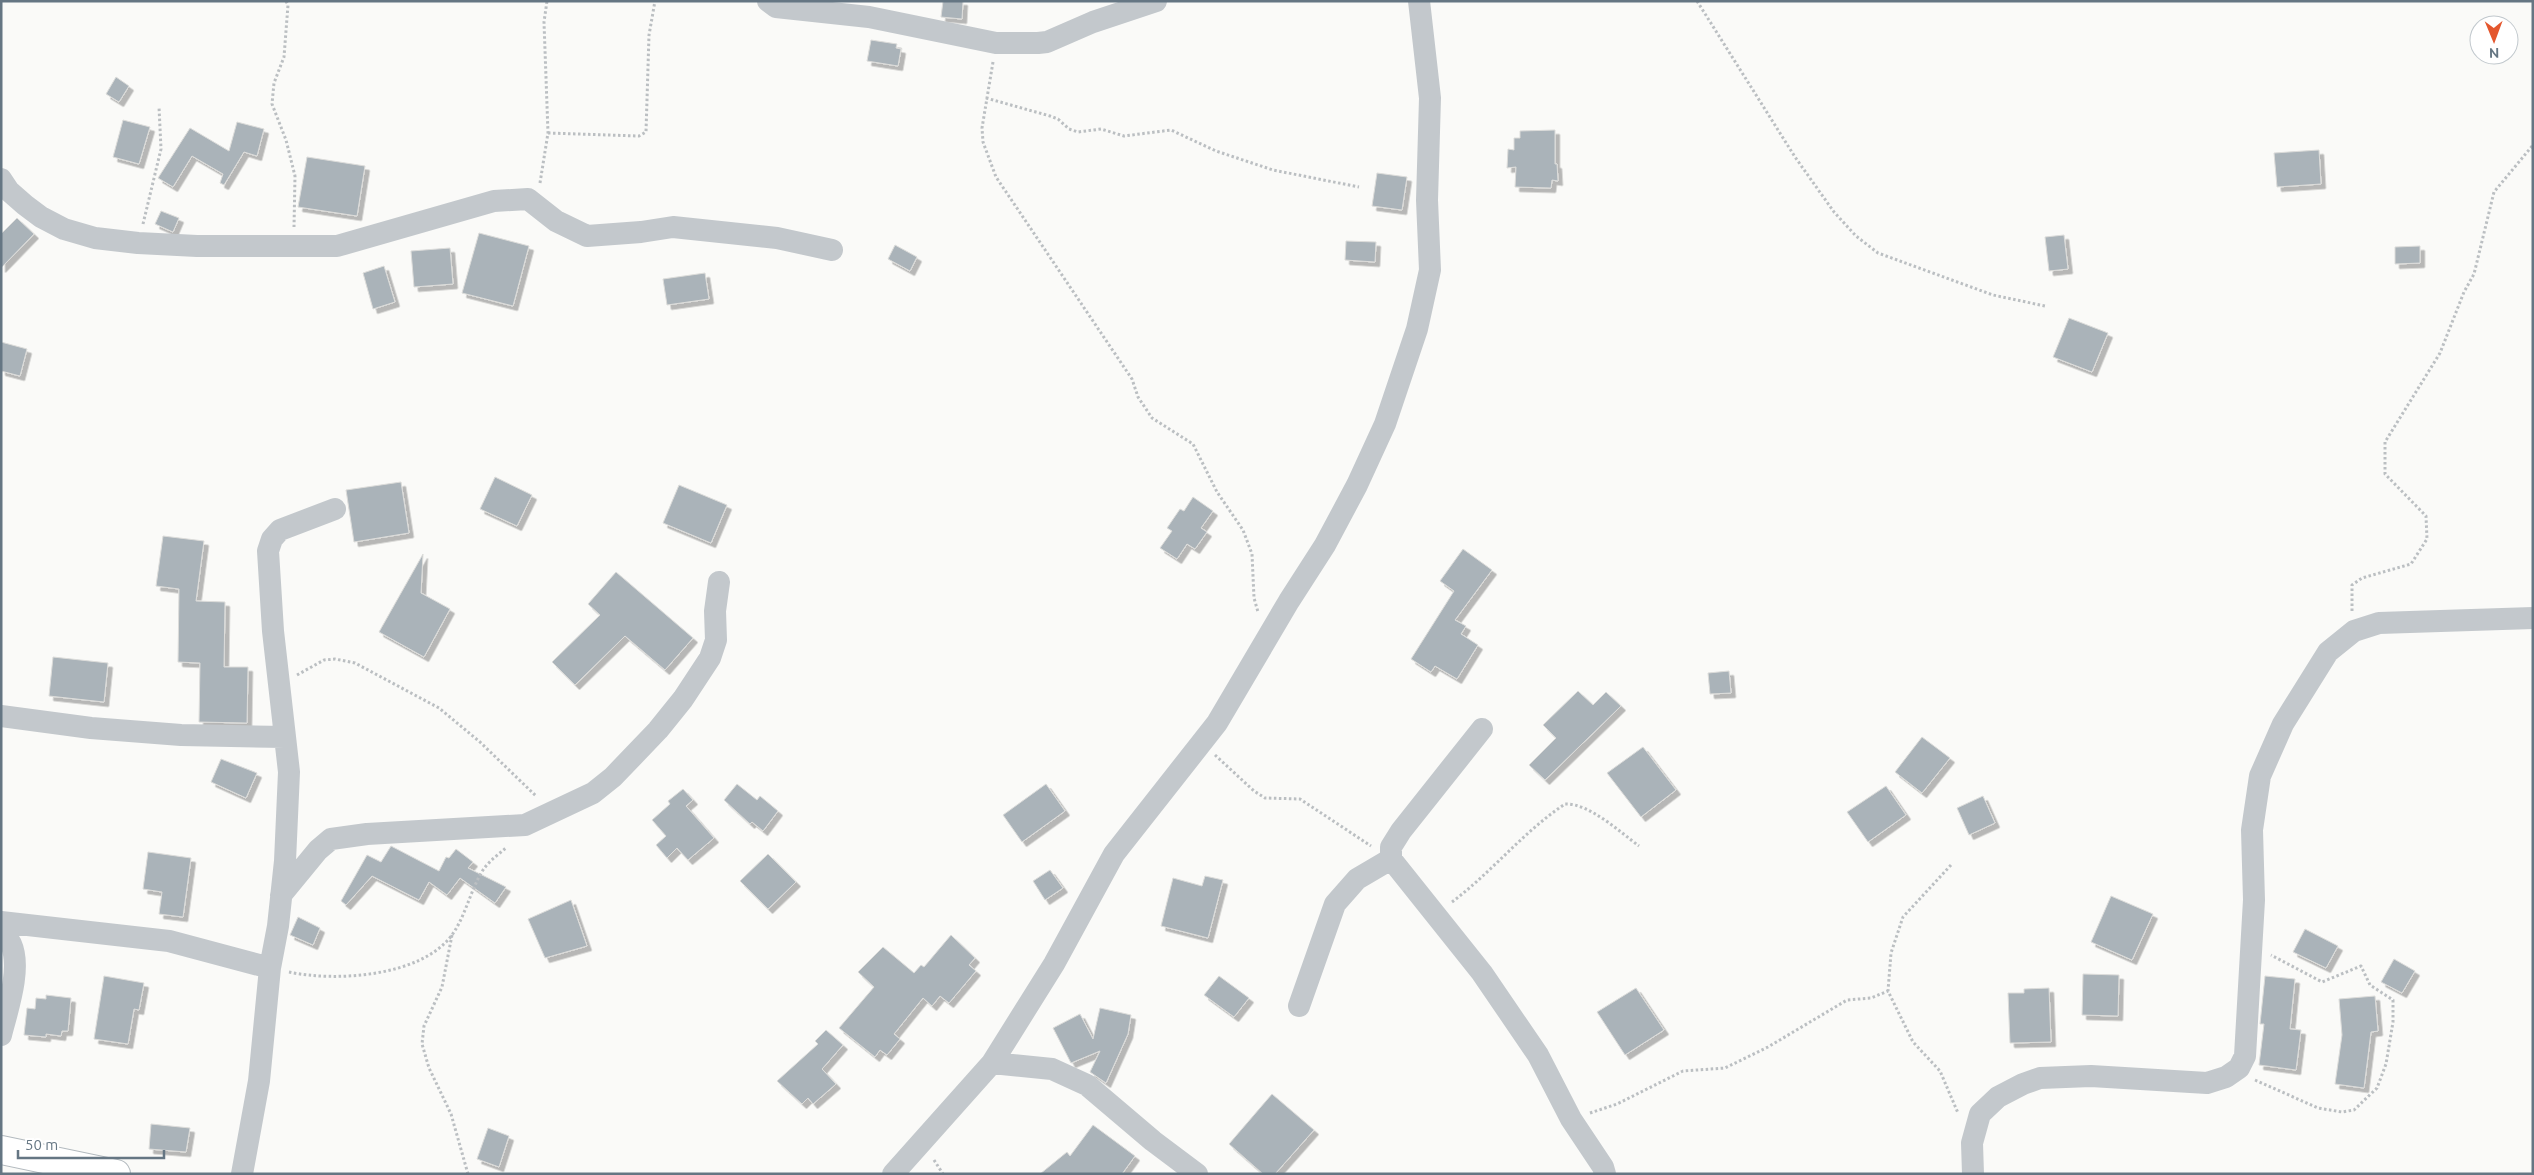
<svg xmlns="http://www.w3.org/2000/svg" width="2534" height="1175" viewBox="0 0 2534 1175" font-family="Ubuntu,sans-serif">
  <defs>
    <filter id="shadow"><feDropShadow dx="4.5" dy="4.5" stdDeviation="0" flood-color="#0004"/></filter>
  </defs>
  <rect width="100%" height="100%" fill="#fafaf8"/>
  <!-- building -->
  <path fill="#aab3b9" stroke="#dcdcda" filter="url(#shadow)" d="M943,1H963L962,19L941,17Z
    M871,40L897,44L896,48L901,49L898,66L867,61Z
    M116,77L129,86L119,102L106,94Z
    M123,120L150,127L139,164L113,157Z
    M237,122L264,129L257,156L244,152L224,185L220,183L223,174L192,156L173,187L158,178L190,128L229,151Z
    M1555,130V164H1557L1558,181L1552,180L1551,188L1515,187L1516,167L1507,168L1508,149L1514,150V138H1520V131Z
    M2319,150L2321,184L2277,187L2274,153Z
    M307,157L365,166L357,216L298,207Z
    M1377,173L1407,177L1402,210L1372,206Z
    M161,211L179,218L173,232L155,224Z
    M17,218L34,234L1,268V234Z
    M479,233L529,246L513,306L462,293Z
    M2064,235L2068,269L2049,271L2045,237Z
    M1346,241L1376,242L1375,262L1345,260Z
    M895,245L917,257L910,271L888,259Z
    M2420,246V263L2395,264V247Z
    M450,248L453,284L414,287L411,251Z
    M384,266L395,302L373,309L363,273Z
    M705,273L709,299L667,305L663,279Z
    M2069,318L2108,333L2092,372L2053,357Z
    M1,342L27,349L20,376L1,371Z
    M495,477L532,495L517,526L480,509Z
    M401,482L409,533L354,542L346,490Z
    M679,485L727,505L711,543L663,523Z
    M1193,497L1213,511L1201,528L1207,532L1195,549L1187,544L1177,559L1160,548L1172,531L1167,528L1180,509L1184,511Z
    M163,536L204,541L196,601L225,602L224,667H248L247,723L199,722L200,663L178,662L179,589L156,586Z
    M1463,549L1492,570L1455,620L1466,626L1461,634L1478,645L1457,679L1435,666L1431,672L1411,659L1454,591L1440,581Z
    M423,554L421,593L450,609L424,657L379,632Z
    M616,572L693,638L665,670L625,636L575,685L552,662L600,615L588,604Z
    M53,657L108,663L104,702L49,696Z
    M1729,671L1731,693L1710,694L1708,673Z
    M1578,691L1593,705L1606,692L1621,706L1545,780L1529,765L1556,738L1543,725Z
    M1922,737L1950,758L1922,793L1895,772Z
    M1643,747L1676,790L1641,817L1607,773Z
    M221,759L257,773L246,798L211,782Z
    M737,784L757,800L760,796L778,811L763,831L752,822L750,824L724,800Z
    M1046,784L1065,811L1022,842L1003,815Z
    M1886,786L1906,815L1868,842L1847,812Z
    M683,789L693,800L686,806L714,838L688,860L677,848L667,858L656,845L666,836L652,820L670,804L668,801Z
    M1983,796L1995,823L1969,835L1957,808Z
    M391,846L439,871L446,857L449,858L456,849L473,862L468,868L506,887L495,903L460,878L447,895L429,882L419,900L372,876L346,905L341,901L367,855L381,862Z
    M148,852L191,858L183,917L159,914L162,892L143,889Z
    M768,854L796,882L768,909L740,881Z
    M1050,870L1063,888L1045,900L1033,881Z
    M1205,876L1223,880L1208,938L1161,926L1173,878L1202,886Z
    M2111,896L2153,914L2132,960L2091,942Z
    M571,900L587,946L545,958L528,919Z
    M298,917L320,928L313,945L290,935Z
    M2305,929L2338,946L2326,968L2293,952Z
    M951,935L975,958L969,965L976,971L949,1003L940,996L932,1006L923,998L894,1034L900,1039L887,1055L880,1050L875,1057L839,1028L874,987L858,972L883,947L914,973L921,965L924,967Z
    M2394,959L2415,971L2402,993L2381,982Z
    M2083,974L2119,975L2118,1016L2082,1015Z
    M104,976L144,983L139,1010L134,1009L128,1044L94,1039Z
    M1219,976L1249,998L1234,1017L1204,995Z
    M2265,976L2295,979L2290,1029L2301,1030L2296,1070L2259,1065L2264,1024H2260Z
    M1636,988L1664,1030L1625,1055L1597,1012Z
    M2049,988L2051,1042L2010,1043L2008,993H2024V989Z
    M46,995L71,998L68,1031H62L61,1036L46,1034V1037L24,1035L27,1008L35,1009L36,998L46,999Z
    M2375,996L2378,1031L2371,1032L2364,1088L2335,1084L2342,1035L2339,999Z
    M1100,1008L1131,1015L1128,1034L1106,1083L1090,1072L1100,1051L1071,1063L1053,1028L1080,1014L1093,1039Z
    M826,1030L843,1045L822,1069L836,1084L813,1104L808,1098L802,1104L777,1081L818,1044L815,1041Z
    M1272,1094L1314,1130L1275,1174H1263L1229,1144Z
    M151,1124L190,1128L186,1152L149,1149Z
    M1093,1125L1135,1156L1122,1174H1040L1067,1152L1070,1156Z
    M488,1128L509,1136L499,1167L477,1159Z"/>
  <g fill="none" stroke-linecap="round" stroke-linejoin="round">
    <defs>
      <path id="secondary" d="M1,1150L116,1174"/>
    </defs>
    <!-- secondary casing -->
    <use href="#secondary" stroke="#b3babf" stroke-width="30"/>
    <!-- path -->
    <path stroke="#bbbfc2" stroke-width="3" stroke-dasharray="2.5 2.5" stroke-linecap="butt" d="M286,1L288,5L284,57L274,83L272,104L286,140L295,176L294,227
      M1697,1L1795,157L1834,212L1856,236L1878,253L1993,295L2045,306
      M993,62L982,128L983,142L996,177L1132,379L1138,397L1152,418L1193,444L1217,492L1243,530L1252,554L1254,598L1258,612
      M986,98L1050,116L1058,119L1069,129L1078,132L1101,129L1124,136L1171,130L1216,151L1273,170L1359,187
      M548,133L639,136L646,132L649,35L655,1
      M540,183L548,133L544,22L547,1
      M143,224L161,149L159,107
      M2352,611V585L2362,578L2411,564L2427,539L2426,516L2385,474V442L2440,353L2464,292L2474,274L2494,192L2533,145
      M297,675L324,660L335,659L355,663L439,708L480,742L536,796
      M1215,755L1254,791L1265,798L1300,799L1371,846
      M1951,865L1903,917L1891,953L1888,991L1913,1042L1940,1071L1958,1113
      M1452,902C1492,872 1523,832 1565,804C1589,803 1620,832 1639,846
      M452,935L442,987L424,1026L422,1044L429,1068L451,1114L468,1174
      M289,972C335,982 421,977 452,935C466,915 470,891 483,870C489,861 499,854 507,847
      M2255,1080L2318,1108L2342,1112L2354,1110L2377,1088L2386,1064L2393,1022V1000L2370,985L2361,966L2322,982L2271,955
      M1590,1113L1617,1104L1683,1071L1725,1068L1768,1047L1847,1000L1871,998L1888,991
      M934,1160L943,1174"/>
    <!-- street -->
    <path stroke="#c3c8cc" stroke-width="22" d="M768,1L776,7L869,17L996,43H1038L1047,42L1093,22L1156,1
      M1,179L9,191L25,205L41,217L64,229L95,238L138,243L197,246H337L494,201L528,199L556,221L587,236L641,232L673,227L777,238L832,250
      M1,716L91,728L181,735L285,737
      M1482,729L1401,831L1391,847V859L1482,973L1538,1055L1571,1119L1603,1167L1605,1174
      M281,895L318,850L331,839L367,834L525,825L593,793L613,777L658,730L683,699L710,658L716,640L715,611L719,582
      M1,922L169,941L270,968
      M1,932C4,935 9,940 11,944C22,968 7,1011 1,1035
      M1299,1006L1335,904L1357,879L1391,859
      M992,1063L1052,1069L1087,1085L1153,1141L1197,1174
      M242,1174L259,1081L270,968L278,926L285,861L289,772L273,631L268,551L272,539L280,530L335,509
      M893,1174L992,1063L1054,964L1114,854L1217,723L1289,601L1325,545L1357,485L1385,424L1417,329L1430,270L1427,200L1430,98L1419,1
      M1973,1174L1972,1143L1980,1114L1998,1097L2023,1084L2040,1078L2091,1076L2207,1083L2226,1077L2239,1068L2245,1056L2254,900L2252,830L2260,776L2283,724L2328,652L2354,631L2379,623L2533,618"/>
    <!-- secondary -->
    <use href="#secondary" stroke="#fff" stroke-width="28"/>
  </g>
  <!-- border -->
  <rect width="2534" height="1175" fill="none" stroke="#657683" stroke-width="5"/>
  <!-- north arrow -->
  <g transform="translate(2494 40) rotate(179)"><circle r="24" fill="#ffffff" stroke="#c1c8cd"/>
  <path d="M0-4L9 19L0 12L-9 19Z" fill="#e4572e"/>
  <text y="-8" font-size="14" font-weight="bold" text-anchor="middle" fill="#657683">N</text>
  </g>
  <!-- scale -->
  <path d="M18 1150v8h146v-8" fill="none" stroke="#657683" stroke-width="2.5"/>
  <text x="25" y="1150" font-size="15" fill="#657683" stroke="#ffffff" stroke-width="4" paint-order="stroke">50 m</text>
</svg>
